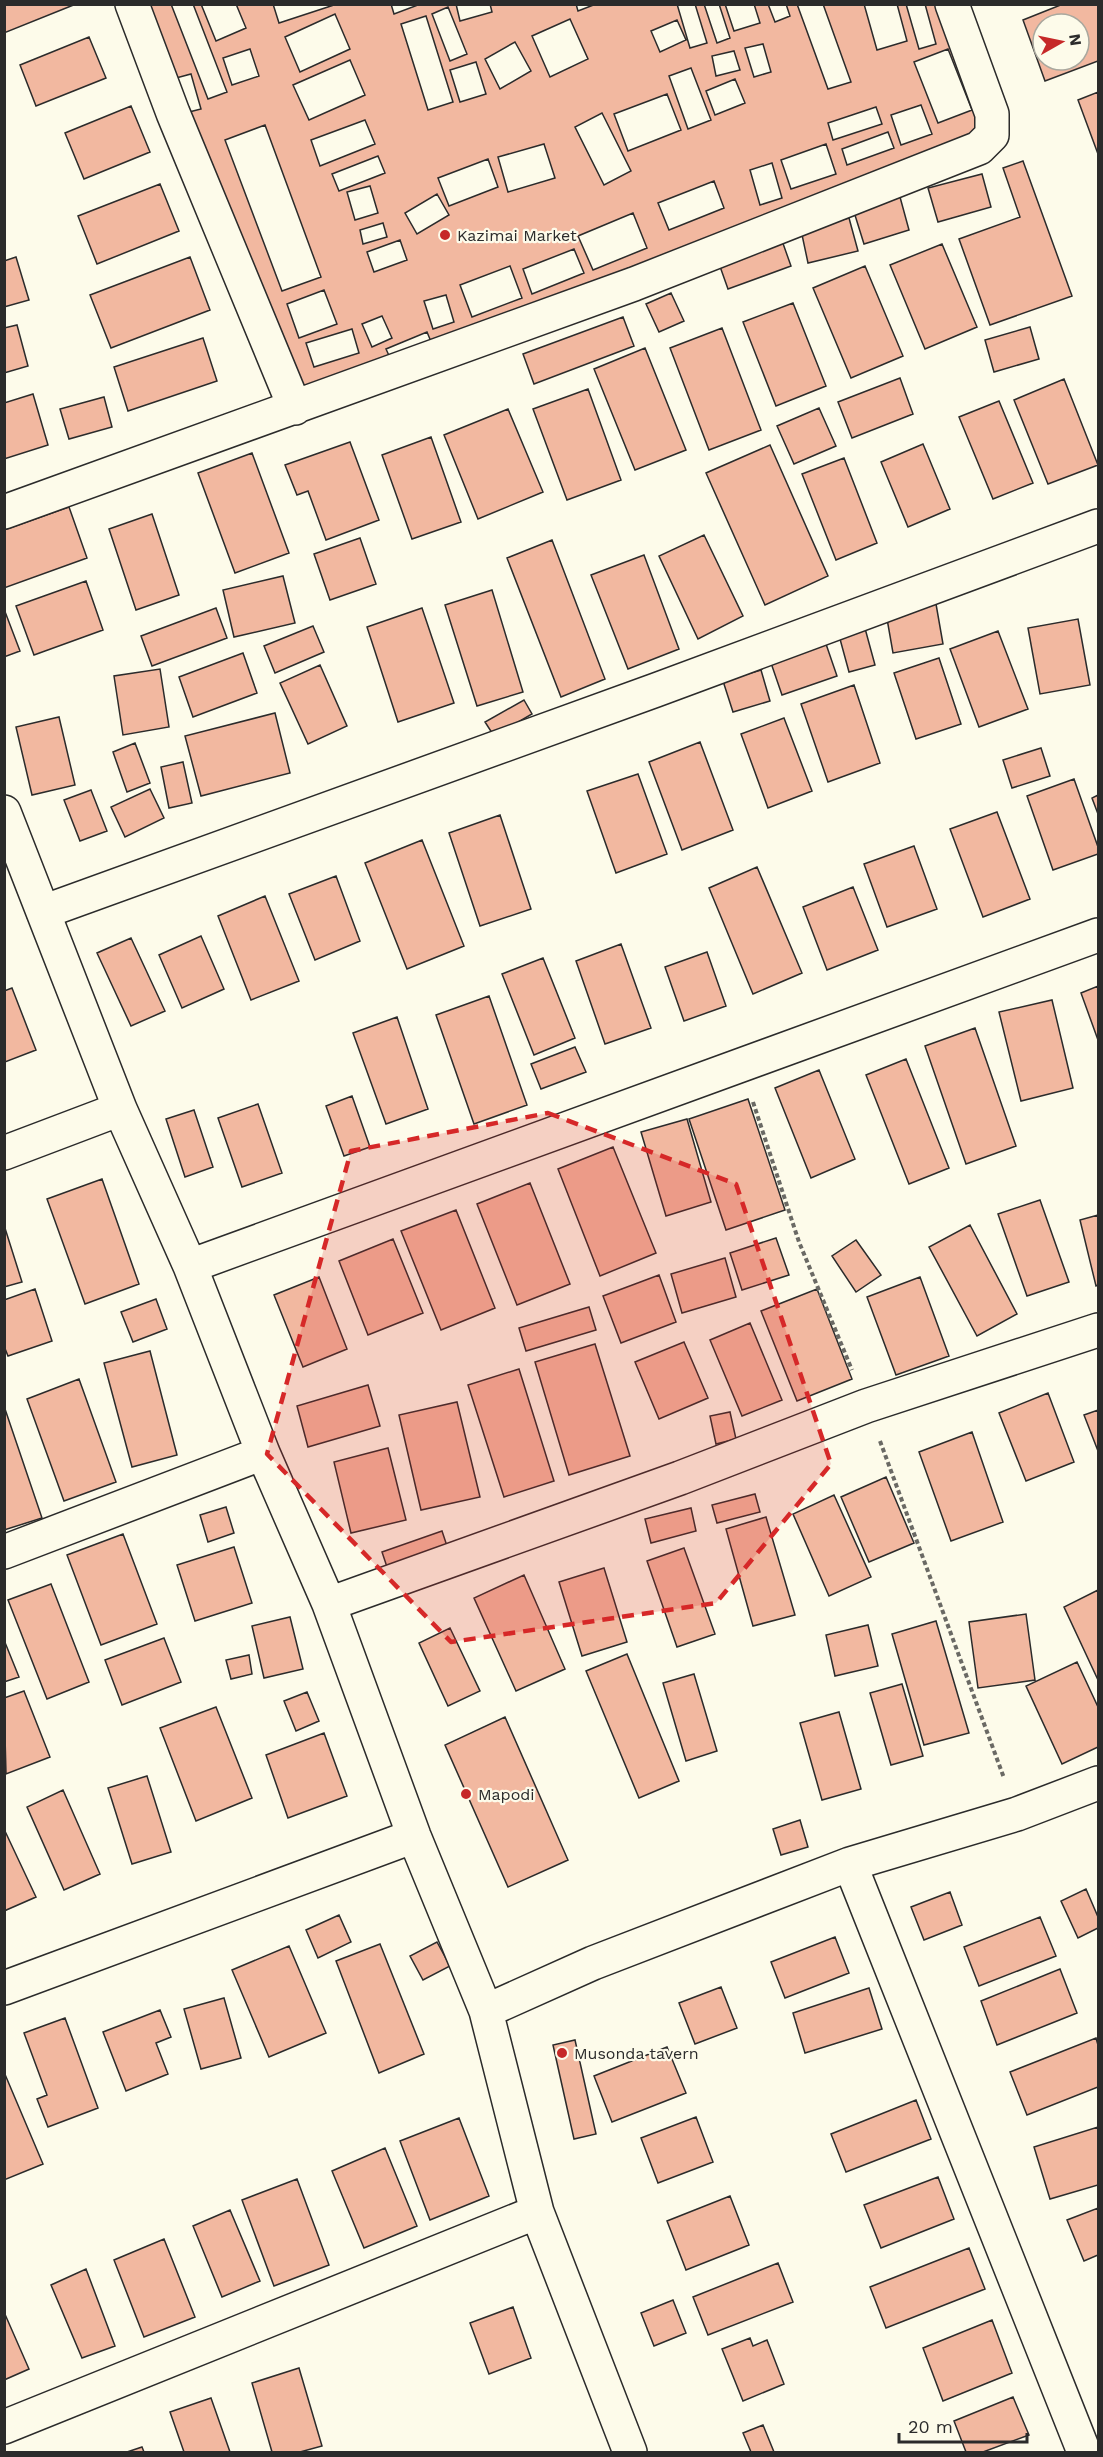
<svg xmlns="http://www.w3.org/2000/svg" width="1103" height="2457" viewBox="0 0 1103 2457" font-family="'Work Sans',sans-serif">
  <rect width="100%" height="100%" fill="#fdfbea"/>
  <!-- building -->
  <path fill="#f2b8a0" stroke="#2b2b2b" stroke-width="1.5" fill-rule="evenodd" d="M4,4H76L4,33Z
    M141,4H959L1004,124L306,398Z
    M171,4H193L227,92L208,99Z
    M201,4H236L246,28L216,41Z
    M273,4H337L279,23Z
    M391,4H417L418,5L394,14Z
    M456,4H490L492,12L460,21Z
    M576,4H596L578,11Z
    M677,4H695L707,43L690,48Z
    M704,4H719L730,38L717,43Z
    M725,4H754L760,23L734,31Z
    M768,4H786L790,16L775,22Z
    M797,4H823L851,82L828,89Z
    M864,4H897L907,41L877,50Z
    M906,4H925L936,44L919,49Z
    M1063,4H1098V61L1045,81L1023,20ZM1043,24H1079V60H1043Z
    M448,7L467,54L450,61L432,14Z
    M335,14L350,49L300,72L285,37Z
    M426,16L453,102L428,110L401,24Z
    M570,19L588,59L550,77L532,36Z
    M677,20L686,40L660,52L651,31Z
    M89,37L106,78L36,106L20,65Z
    M515,42L531,71L500,89L485,59Z
    M763,44L771,72L754,77L745,48Z
    M250,49L259,76L232,85L223,58Z
    M948,49L972,110L938,123L914,62Z
    M734,51L740,70L716,76L712,56Z
    M350,60L365,95L309,120L293,85Z
    M476,62L486,94L460,102L450,70Z
    M691,68L711,120L688,129L669,76Z
    M191,74L201,109L185,113L176,78Z
    M735,79L745,103L715,115L706,91Z
    M1098,92V154L1078,100Z
    M667,94L681,130L628,151L614,114Z
    M921,105L932,134L901,145L891,115Z
    M131,106L150,152L84,179L65,133Z
    M876,107L882,124L833,140L828,123Z
    M602,113L631,171L604,185L575,127Z
    M365,120L375,144L320,166L311,140Z
    M265,125L321,277L282,291L225,140Z
    M888,132L894,148L847,165L842,149Z
    M544,144L555,178L508,192L498,157Z
    M826,144L836,174L791,189L781,160Z
    M378,156L385,173L339,191L332,174Z
    M488,159L498,187L449,206L438,178Z
    M1023,161L1072,296L990,325L959,239L1020,217L1003,168Z
    M772,163L782,198L760,205L750,170Z
    M982,174L991,207L938,222L928,188Z
    M714,181L724,208L669,230L658,203Z
    M160,184L179,231L97,264L78,216Z
    M370,186L378,213L355,220L347,192Z
    M437,194L449,215L417,234L405,213Z
    M900,197L909,230L864,244L854,212Z
    M633,213L647,248L593,270L578,236Z
    M849,218L858,251L808,263L801,230Z
    M383,223L387,237L363,244L360,230Z
    M780,235L791,266L728,289L717,258Z
    M400,240L407,260L374,272L367,252Z
    M942,244L977,327L925,349L890,265Z
    M574,249L584,273L532,294L523,269Z
    M16,257L29,300L4,307V261Z
    M190,257L210,310L111,348L90,295Z
    M510,266L522,298L472,317L460,285Z
    M865,266L903,356L851,378L813,288Z
    M324,290L337,324L299,338L287,304Z
    M671,293L684,321L659,332L646,304Z
    M446,295L454,322L433,329L424,301Z
    M793,303L826,386L776,406L743,322Z
    M382,316L392,338L372,347L362,324Z
    M623,317L634,346L534,384L523,354Z
    M17,325L28,366L4,373V328Z
    M1030,327L1039,359L994,372L985,340Z
    M722,328L761,430L709,450L670,348Z
    M352,329L359,353L314,367L306,343Z
    M427,332L432,344L391,360L386,349Z
    M203,338L217,381L128,411L114,367Z
    M645,348L686,450L635,470L594,369Z
    M900,378L913,414L852,438L838,402Z
    M1064,379L1098,465L1048,484L1014,400Z
    M588,389L621,480L567,500L533,409Z
    M33,394L48,445L4,459V403Z
    M104,397L112,427L69,439L60,409Z
    M999,401L1033,483L993,499L959,417Z
    M819,408L836,446L794,464L777,426Z
    M508,409L543,492L478,519L444,435Z
    M431,437L461,522L412,539L382,455Z
    M350,442L379,520L326,540L308,491L297,495L285,465Z
    M923,444L950,509L908,527L881,462Z
    M770,445L828,576L765,605L706,473Z
    M252,453L289,553L235,573L198,473Z
    M844,458L877,543L836,560L802,474Z
    M69,507L87,558L4,588V530Z
    M152,514L179,595L136,610L109,529Z
    M704,535L743,616L698,639L659,556Z
    M360,538L376,584L330,600L314,554Z
    M552,540L605,679L561,697L507,558Z
    M644,555L679,649L628,669L591,575Z
    M283,576L295,623L234,637L223,590Z
    M86,581L103,630L34,655L16,606Z
    M492,590L523,692L477,706L445,605Z
    M936,604L943,644L893,653L886,613Z
    M216,608L227,638L152,666L141,636Z
    M422,608L454,703L398,722L367,627Z
    M4,609L20,651L4,657Z
    M1078,619L1090,685L1040,694L1028,628Z
    M863,621L875,665L849,672L837,628Z
    M313,626L324,652L275,673L264,646Z
    M998,631L1028,709L979,727L950,649Z
    M826,644L837,676L782,695L771,663Z
    M243,653L257,693L193,717L179,677Z
    M939,658L961,724L916,739L894,673Z
    M320,665L347,726L308,744L280,683Z
    M160,669L169,727L123,735L114,676Z
    M761,670L770,701L733,712L723,681Z
    M854,685L880,763L828,782L801,704Z
    M524,700L532,714L494,736L485,722Z
    M275,713L290,773L201,796L185,736Z
    M59,717L75,785L32,795L16,727Z
    M784,718L812,791L768,808L741,734Z
    M700,742L733,830L682,850L649,762Z
    M135,743L150,783L127,792L113,752Z
    M1041,748L1050,776L1012,788L1003,760Z
    M183,762L192,803L169,808L161,767Z
    M638,774L667,854L616,873L587,791Z
    M1074,779L1098,847V854L1053,870L1027,796Z
    M150,789L164,818L125,837L111,807Z
    M91,790L107,831L80,841L64,800Z
    M1098,795V814L1092,798Z
    M997,812L1030,899L983,917L950,829Z
    M500,815L531,909L480,926L449,833Z
    M422,840L464,946L407,969L365,863Z
    M914,846L937,909L887,927L864,864Z
    M757,867L802,973L753,994L709,888Z
    M336,876L360,941L315,960L289,894Z
    M853,887L878,950L827,970L803,907Z
    M265,896L299,981L251,1000L218,916Z
    M201,936L224,989L182,1008L159,955Z
    M131,938L165,1011L131,1026L97,953Z
    M621,944L651,1028L605,1044L576,961Z
    M707,952L726,1006L684,1021L665,967Z
    M543,958L575,1038L534,1055L502,974Z
    M1098,986V1040L1081,993Z
    M12,988L36,1050L5,1062L4,991Z
    M489,996L527,1105L474,1124L436,1015Z
    M1052,1000L1073,1088L1021,1101L999,1012Z
    M397,1017L428,1109L386,1124L353,1033Z
    M975,1028L1016,1146L966,1164L925,1046Z
    M575,1047L586,1072L541,1089L531,1064Z
    M906,1059L949,1168L909,1184L866,1075Z
    M819,1070L855,1159L811,1178L775,1088Z
    M352,1096L370,1147L344,1156L326,1106Z
    M748,1099L785,1210L726,1230L689,1119Z
    M258,1104L282,1173L242,1187L218,1118Z
    M194,1110L213,1167L185,1177L166,1119Z
    M687,1119L711,1202L666,1216L641,1132Z
    M613,1147L656,1253L600,1276L558,1169Z
    M102,1179L139,1284L85,1304L47,1199Z
    M530,1183L570,1284L517,1305L477,1204Z
    M1040,1200L1069,1282L1027,1296L998,1214Z
    M456,1210L495,1308L441,1330L401,1231Z
    M1098,1215V1285L1096,1286L1080,1220Z
    M4,1225L22,1282L4,1287Z
    M970,1225L1017,1314L977,1336L929,1247Z
    M776,1238L789,1275L742,1290L730,1253Z
    M393,1239L423,1313L368,1335L339,1261Z
    M856,1240L881,1275L856,1292L832,1256Z
    M725,1258L736,1297L682,1313L671,1274Z
    M659,1275L676,1322L621,1343L603,1296Z
    M319,1277L347,1349L303,1367L274,1295Z
    M920,1277L949,1356L896,1375L867,1297Z
    M35,1289L52,1341L8,1356L4,1346V1300Z
    M817,1289L852,1379L797,1401L761,1311Z
    M156,1299L167,1329L133,1342L121,1312Z
    M589,1307L596,1330L526,1351L519,1328Z
    M750,1323L782,1400L742,1416L710,1340Z
    M684,1342L708,1398L659,1419L635,1362Z
    M595,1344L630,1456L569,1475L535,1362Z
    M150,1351L177,1455L132,1467L104,1363Z
    M519,1369L554,1481L504,1497L468,1385Z
    M79,1379L116,1482L64,1501L27,1399Z
    M368,1385L380,1426L308,1447L297,1406Z
    M1048,1393L1074,1462L1026,1481L999,1413Z
    M457,1402L480,1497L421,1510L399,1415Z
    M4,1406L42,1518L4,1530Z
    M1098,1410V1451L1084,1415Z
    M730,1412L736,1439L716,1444L710,1416Z
    M972,1432L1003,1522L951,1541L919,1452Z
    M388,1448L406,1520L351,1533L334,1462Z
    M886,1477L914,1543L869,1562L841,1497Z
    M755,1494L760,1512L717,1523L712,1505Z
    M834,1495L871,1577L829,1596L793,1514Z
    M226,1507L234,1533L208,1542L200,1515Z
    M691,1508L696,1531L651,1543L645,1519Z
    M766,1517L795,1615L753,1626L726,1529Z
    M442,1531L450,1555L390,1576L382,1552Z
    M123,1534L157,1624L101,1645L67,1555Z
    M234,1547L252,1603L195,1621L177,1565Z
    M684,1548L715,1634L677,1647L647,1561Z
    M604,1568L627,1642L582,1656L559,1582Z
    M524,1575L565,1669L516,1691L474,1598Z
    M51,1584L89,1682L47,1699L8,1600Z
    M1098,1590V1680L1064,1607Z
    M1026,1614L1035,1680L978,1688L969,1622Z
    M290,1617L303,1669L264,1678L252,1626Z
    M936,1621L969,1733L924,1745L892,1634Z
    M868,1625L878,1666L835,1676L826,1635Z
    M450,1628L480,1691L448,1706L419,1643Z
    M164,1638L181,1682L122,1705L105,1660Z
    M4,1640L19,1677L4,1682Z
    M627,1654L679,1781L639,1798L586,1671Z
    M249,1655L252,1674L231,1679L226,1660Z
    M1077,1662L1098,1707V1747L1062,1764L1026,1686Z
    M694,1674L717,1751L686,1761L663,1683Z
    M902,1684L923,1756L891,1765L870,1693Z
    M24,1691L50,1757L6,1774L4,1698Z
    M307,1692L319,1721L296,1731L284,1701Z
    M216,1707L252,1798L196,1821L160,1728Z
    M839,1712L861,1789L822,1800L800,1723Z
    M505,1717L568,1860L508,1887L445,1745Z
    M324,1733L347,1796L288,1818L266,1755Z
    M147,1776L171,1852L132,1864L108,1788Z
    M63,1790L100,1874L64,1890L27,1807Z
    M800,1820L808,1847L781,1855L773,1829Z
    M4,1829L36,1897L4,1911Z
    M1086,1889L1098,1917V1928L1078,1938L1061,1901Z
    M950,1892L962,1925L924,1940L911,1907Z
    M339,1915L351,1942L318,1958L306,1930Z
    M1040,1917L1056,1956L979,1986L964,1947Z
    M835,1937L849,1973L785,1998L771,1962Z
    M437,1942L450,1966L423,1980L410,1956Z
    M380,1944L424,2054L379,2073L336,1961Z
    M289,1946L326,2033L269,2057L232,1970Z
    M1060,1969L1077,2013L997,2045L981,2001Z
    M721,1987L737,2028L695,2044L679,2003Z
    M869,1988L882,2029L805,2053L793,2013Z
    M224,1998L241,2058L201,2069L184,2009Z
    M160,2010L171,2037L156,2043L168,2074L126,2091L103,2032Z
    M65,2018L98,2108L48,2127L37,2099L47,2095L24,2033Z
    M1096,2038L1098,2045V2087L1027,2115L1010,2072Z
    M575,2040L596,2134L574,2139L553,2045Z
    M667,2047L686,2093L612,2122L594,2076Z
    M4,2072L43,2164L4,2180Z
    M916,2100L931,2139L846,2172L831,2134Z
    M696,2117L713,2162L658,2183L641,2138Z
    M459,2118L489,2196L430,2220L400,2141Z
    M1098,2127V2185L1050,2199L1034,2147Z
    M385,2148L417,2226L364,2248L332,2171Z
    M938,2177L954,2219L881,2248L864,2205Z
    M297,2179L329,2265L274,2286L242,2200Z
    M730,2196L749,2245L686,2270L667,2221Z
    M1098,2208V2255L1084,2261L1067,2220Z
    M230,2210L260,2281L222,2297L193,2226Z
    M164,2239L195,2317L144,2337L114,2260Z
    M969,2248L985,2289L886,2328L870,2287Z
    M778,2263L793,2302L708,2335L693,2297Z
    M86,2269L115,2346L82,2358L51,2285Z
    M673,2300L686,2333L654,2346L641,2313Z
    M513,2307L531,2358L489,2374L470,2323Z
    M4,2312L29,2369L4,2380Z
    M992,2320L1012,2373L943,2401L923,2348Z
    M750,2338L753,2346L767,2340L784,2384L743,2401L722,2349Z
    M299,2368L322,2446L300,2452H272L252,2383Z
    M1013,2397L1029,2435L983,2452H966L954,2421Z
    M211,2398L230,2452H184L170,2412Z
    M763,2425L774,2452H751L743,2433Z
    M142,2447L144,2452H127Z"/>
  <g fill="none" stroke-linecap="round" stroke-linejoin="round">
    <defs>
      <path id="minor" d="M132,4L173,113L295,408
        M4,512L634,284L979,148L992,135V114L952,4
        M4,812L120,1109L190,1266L263,1453L329,1604L414,1836L486,2011L593,1963L850,1864L1017,1814L1098,1783
        M43,912L656,690L1098,526
        M4,1153L120,1109
        M190,1266L1098,935
        M4,1552L263,1453
        M329,1604L680,1478L866,1406L1098,1330
        M850,1864L1084,2452
        M4,1988L414,1836
        M486,2011L537,2212L630,2452
        M4,2427L537,2212"/>
    </defs>
    <!-- minor casing -->
    <use href="#minor" stroke="#2b2b2b" stroke-width="36"/>
    <!-- path -->
    <path stroke="#6a6964" stroke-width="4" stroke-dasharray="4.5 3" stroke-linecap="butt" d="M753,1102L799,1242L852,1370
      M880,1441L1004,1778"/>
    <!-- minor -->
    <use href="#minor" stroke="#fdfbea" stroke-width="33"/>
  </g>
  <!-- marked area -->
  <path fill="#d62828" fill-opacity="0.2" stroke="#d62828" stroke-width="4.5" stroke-dasharray="12 8" stroke-linejoin="round" d="M548,1113L736,1184L831,1464L716,1603L451,1642L267,1454L351,1151Z"/>
  <!-- markers -->
  <g fill="#c62828" stroke="#fdfbea" stroke-width="2">
    <circle cx="445" cy="235" r="6"/>
    <circle cx="466" cy="1794" r="6"/>
    <circle cx="562" cy="2053" r="6"/>
  </g>
  <g text-anchor="middle" stroke-width="4.5" stroke-linejoin="round" paint-order="stroke">
    <!-- poi labels -->
    <g font-size="16" fill="#2b2b2b" stroke="#fdfbea" text-anchor="start">
      <text x="457" y="241">Kazimai Market</text>
      <text x="478" y="1800">Mapodi</text>
      <text x="574" y="2059">Musonda tavern</text>
    </g>
  </g>
  <!-- border -->
  <rect width="1103" height="2457" fill="none" stroke="#2b2b2b" stroke-width="12"/>
  <!-- north arrow -->
  <g transform="translate(1061 42) rotate(81)"><circle r="28" fill="#fdfbea" stroke="#a9a89e" stroke-width="1.5"/>
  <path d="M0-4.5L10 22L0 15L-10 22Z" fill="#c62828"/>
  <text y="-9" font-size="16" font-weight="bold" text-anchor="middle" fill="#2b2b2b">N</text>
  </g>
  <!-- scale -->
  <path d="M899 2433v9h128v-9" fill="none" stroke="#2b2b2b" stroke-width="3"/>
  <text x="908" y="2433" font-size="18" fill="#2b2b2b" stroke="#fdfbea" stroke-width="4.5" paint-order="stroke">20 m</text>
</svg>
